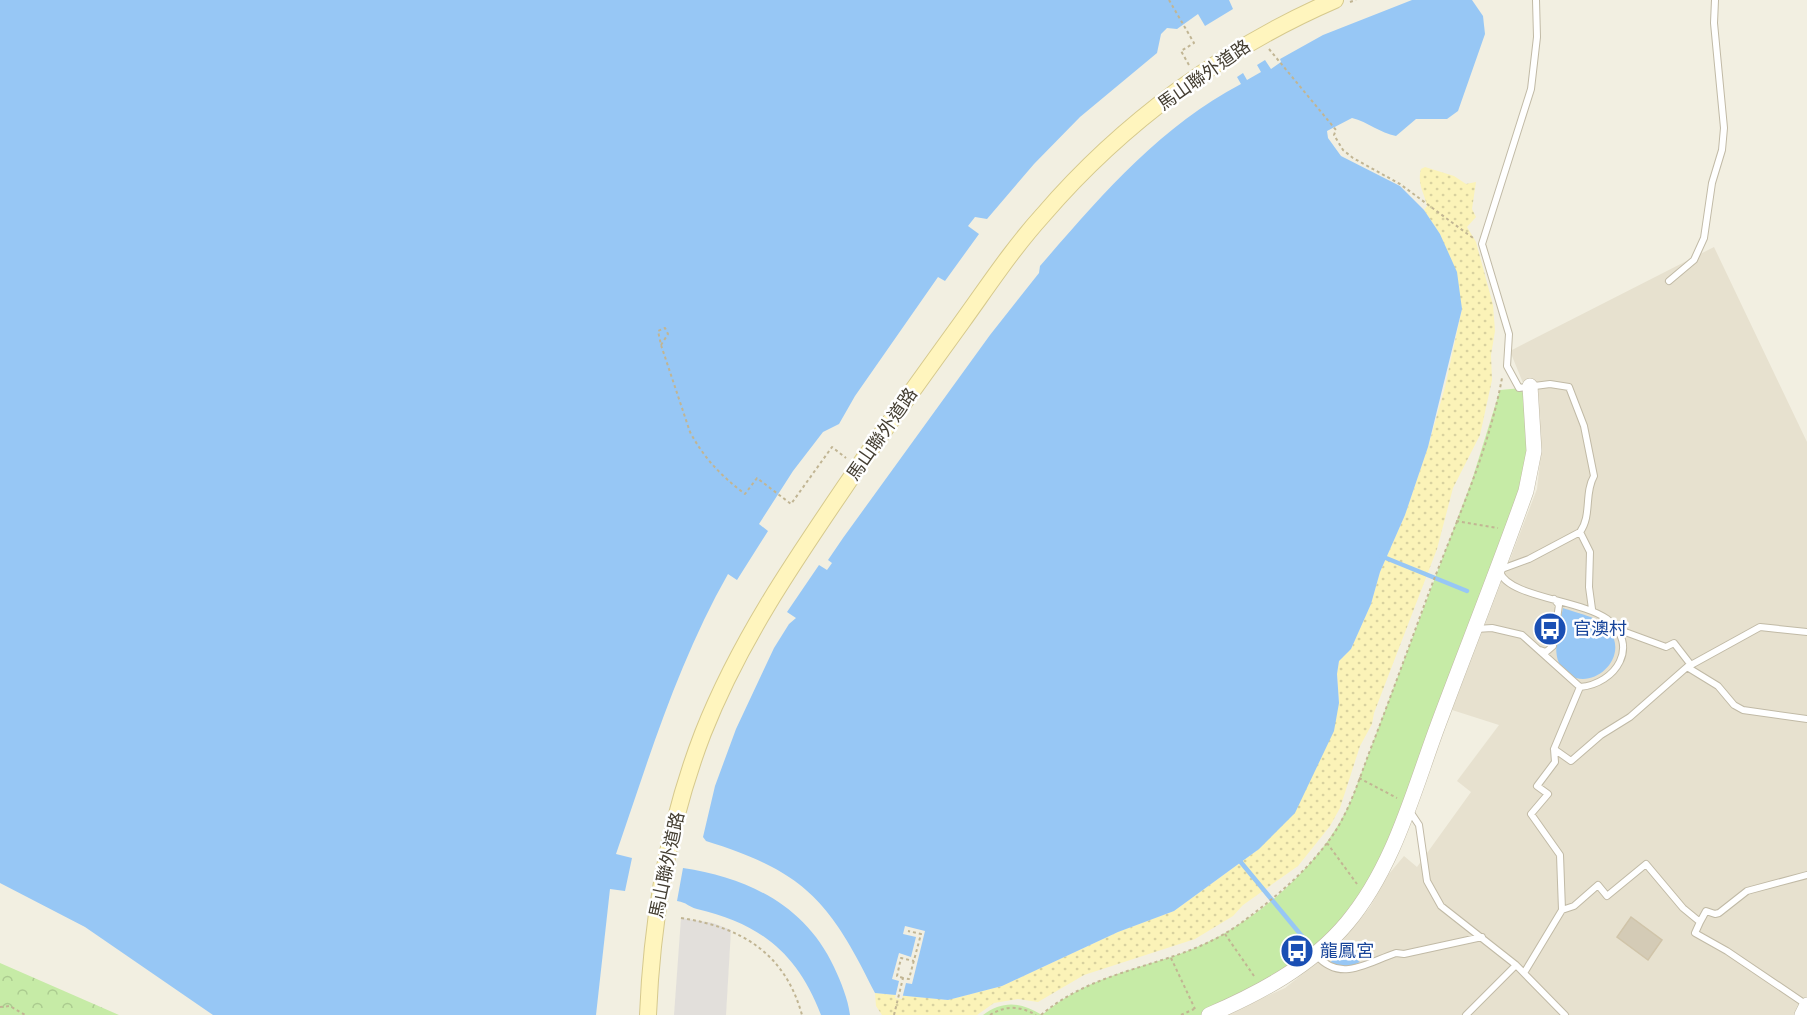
<svg xmlns="http://www.w3.org/2000/svg" width="1807" height="1015" viewBox="0 0 1807 1015" font-family="Barlow,'Noto Sans TC',sans-serif">
  <defs>
    <pattern id="forest-crowns" width="20" height="18" patternUnits="userSpaceOnUse" patternTransform="scale(1.5)"><rect width="20" height="18" fill="#c6eba6"/><path d="M2 6a3 3 0 1 1 6 0M12 15a3 3 0 1 1 6 0" fill="none" stroke="#abcb8f"/></pattern>
    <pattern id="sand-dots" width="8" height="8" patternUnits="userSpaceOnUse" patternTransform="scale(1.5)"><rect width="8" height="8" fill="#fbf3b8"/><path d="M2 2h.1M6 6h.1" fill="none" stroke="#d8d19f" stroke-width="1.8" stroke-linecap="round"/></pattern>
  </defs>
  <rect width="100%" height="100%" fill="#f2efe1"/>
  <!-- residential -->
  <path fill="#e7e1cf" d="M1714,247L1807,442V1015H1225L1285,988L1338,946L1370,907L1388,875L1404,856L1417,867L1471,792L1457,781L1499,725L1452,710L1537,489L1541,453L1536,383H1523L1510,351Z"/>
  <!-- green -->
  <path fill="#c6eba6" d="M1522,388L1534,451L1388,858L1326,945L1209,1015H983C1003,1000 1021,1002 1042,1015C1080,982 1124,972 1171,957C1243,935 1322,869 1352,798L1472,480L1500,390Z"/>
  <!-- forest -->
  <path fill="url(#forest-crowns)" d="M0,963L119,1015H0Z"/>
  <!-- sand -->
  <path fill="url(#sand-dots)" d="M1425,167L1454,176L1466,184L1476,182L1472,209L1476,217L1467,227L1476,242L1493,305L1495,331L1491,355L1492,380L1480,435L1453,488L1437,549L1374,713L1372,724L1360,746L1340,808L1330,826L1298,866L1243,905L1233,916L1195,939L1084,975L1038,1002L1018,999L994,1003L977,1015H882L876,1006L875,993L948,1000L1002,986L1118,932L1174,911L1259,849L1339,703L1337,674L1339,661L1351,649L1371,604L1380,572L1405,515L1428,447L1445,387L1462,309L1440,234L1424,210L1427,206C1424,192 1417,184 1421,169Z"/>
  <!-- parking -->
  <path fill="#e2dfdb" d="M681,918L713,923L731,930L726,1015H674Z"/>
  <!-- water -->
  <path fill="#97c7f5" d="M0,0H1229L1233,9L1205,26L1198,14L1177,29L1167,28L1161,34L1157,53L1080,117L1034,164L987,219L975,217L968,226L979,234L945,281L938,277L855,396L839,424L823,432L793,471L759,524L768,531L737,580L728,574C678,662 649,758 616,854L632,858L625,891L610,889L596,1015H213L85,927L0,883Z
    M1412,0H1472L1483,16L1485,34L1458,111L1447,119H1416L1396,136C1380,133 1368,122 1352,118L1327,131L1328,138L1341,156L1400,186L1424,210L1440,234L1457,272L1462,309L1428,447L1405,515L1380,572L1371,604L1351,649L1339,661L1337,674L1339,703L1334,731L1295,813L1259,849L1174,911L1118,932L1002,986L948,1000L875,993C830,902 806,872 706,841L703,837L715,786L736,729L774,648L789,624L796,618L787,612L819,565L827,570L832,563L828,560L843,538L990,335L1039,273L1040,266C1099,198 1159,127 1241,84L1237,77L1243,73L1247,80L1261,72L1257,65L1265,60L1271,69L1281,62L1280,59L1323,35Z
    M1563,608C1576,613 1600,617 1609,629C1634,664 1578,701 1559,663C1552,648 1560,623 1563,608Z
    M683,868C748,878 805,905 834,967C841,982 848,999 850,1015H821C797,953 761,924 697,909C687,906 688,903 677,901Z
    M1343,948L1360,962L1346,968L1329,964Z"/>
  <!-- pier -->
  <path fill="#f2efe1" d="M905,926L925,931L912,984L906,983L902,999L895,998L899,981L892,979L899,953L911,957L916,937L903,934Z"/>
  <g fill="none" stroke-linecap="round" stroke-linejoin="round">
    <!-- stream -->
    <path stroke="#97c7f5" stroke-width="4.5" d="M1381,556L1467,591
      M1239,860L1306,941"/>
  </g>
  <!-- building -->
  <path fill="#d4cbb6" stroke="#d0c4a9" stroke-width="1.5" d="M1631,917L1662,940L1648,960L1617,937Z"/>
  <g fill="none" stroke-linecap="round" stroke-linejoin="round">
    <defs>
      <path id="service" d="M1669,281L1694,260L1704,238L1712,183L1722,150L1724,128L1714,23L1715,0
        M1580,532L1590,552L1589,587L1592,609
        M1499,570L1529,559L1580,532C1592,516 1584,493 1594,476L1584,426L1569,387L1550,384L1519,388L1507,366L1509,334L1482,244L1531,89L1537,37L1536,0
        M1476,629L1492,628L1522,635L1580,687C1616,684 1641,645 1607,619C1581,600 1508,597 1500,572
        M1617,629L1666,647L1674,643L1691,665L1688,666
        M1540,650L1546,652L1553,646L1559,605L1554,599
        M1691,665L1760,627L1807,632
        M1554,749L1571,761L1601,735L1630,717L1687,667L1718,686L1734,705L1743,710L1807,719
        M1409,810L1419,825L1427,881L1441,906L1516,965L1565,1015
        M1562,910L1574,906L1598,885L1607,896L1646,864L1683,908L1700,922L1695,933L1727,951L1807,1005
        M1700,922L1706,911L1715,914L1719,913L1747,891L1807,875
        M1316,955C1341,983 1366,963 1396,953L1404,954L1482,937
        M1524,973L1562,910L1560,855L1531,814L1548,794L1537,786L1555,762L1554,749L1580,687
        M1466,1015L1516,965"/>
      <path id="tertiary" d="M1209,1015C1260,993 1311,966 1347,923C1394,867 1413,792 1438,725C1467,647 1498,570 1526,491L1534,451L1530,386
        M1802,1015L1807,1005"/>
      <path id="secondary" d="M648,1015C652,918 668,824 703,733C742,634 802,550 861,463C894,416 928,369 962,322C988,286 1013,248 1043,215C1122,123 1224,48 1335,0"/>
    </defs>
    <!-- service casing -->
    <use href="#service" stroke="#c1baa6" stroke-width="8"/>
    <!-- tertiary casing -->
    <use href="#tertiary" stroke="#c1baa6" stroke-width="16"/>
    <!-- secondary casing -->
    <use href="#secondary" stroke="#d6c98d" stroke-width="18"/>
    <!-- path -->
    <path stroke="#c1b593" stroke-width="2" stroke-dasharray="3 3" stroke-linecap="butt" d="M1169,0L1194,43L1181,51L1189,65
      M1350,2L1356,0
      M1269,49L1336,130L1334,135L1343,150L1353,158L1400,184L1473,238
      M661,345L668,334L665,328L658,331L661,345L690,432C704,458 721,476 745,494L757,478L791,504L832,447L846,458
      M1456,521L1498,528
      M1359,778L1397,798
      M1327,843L1357,884
      M681,918C741,927 785,953 802,1015
      M1225,934L1254,976
      M1171,958L1195,1009
      M903,978L897,976L901,958L914,961
      M0,1007L10,1006L25,1015
      M894,1015L903,978L909,979L921,934L908,931
      M990,1015C1006,1005 1020,1006 1036,1015
      M1041,1015C1101,964 1180,968 1241,923C1276,897 1310,869 1335,832C1350,808 1359,780 1369,753C1387,707 1404,660 1421,614C1449,536 1487,460 1502,378
      M1181,1015L1194,1009"/>
    <!-- service -->
    <use href="#service" stroke="#fff" stroke-width="6"/>
    <!-- tertiary -->
    <use href="#tertiary" stroke="#fff" stroke-width="15"/>
    <!-- secondary -->
    <use href="#secondary" stroke="#fff5be" stroke-width="16"/>
  </g>
  <!-- icons -->
  <defs>
    <symbol id="bus-disc" viewBox="-11 -11 22 22"><circle r="9.5" fill="#1a4fb4" stroke="#fff"/><path d="M-5-6H5V4H4V6H2V4H-2V6H-4V4H-5ZM-3.5-4V0h7V-4ZM-3.5 1.2v1.5H-2V1.2ZM2 1.2v1.5H3.5V1.2Z" fill="#fff"/></symbol>
  </defs>
  <g fill-rule="evenodd">
    <use href="#bus-disc" x="1531" y="610" width="38" height="38"/>
    <use href="#bus-disc" x="1278" y="932" width="38" height="38"/>
  </g>
  <g text-anchor="middle" stroke-width="5" stroke-linejoin="round" paint-order="stroke">
    <!-- street labels -->
    <g font-size="18" fill="#443e32" stroke="#fff">
      <text transform="translate(1204 75) rotate(-35)" y="6">馬山聯外道路</text>
      <text transform="translate(882 434) rotate(-55)" y="6">馬山聯外道路</text>
      <text transform="translate(667 865) rotate(-78)" y="6">馬山聯外道路</text>
    </g>
    <!-- transit labels -->
    <g font-size="18" fill="#164399" stroke="#fff" text-anchor="start">
      <text x="1573" y="635">官澳村</text>
      <text x="1320" y="957">龍鳳宮</text>
    </g>
  </g>
</svg>
